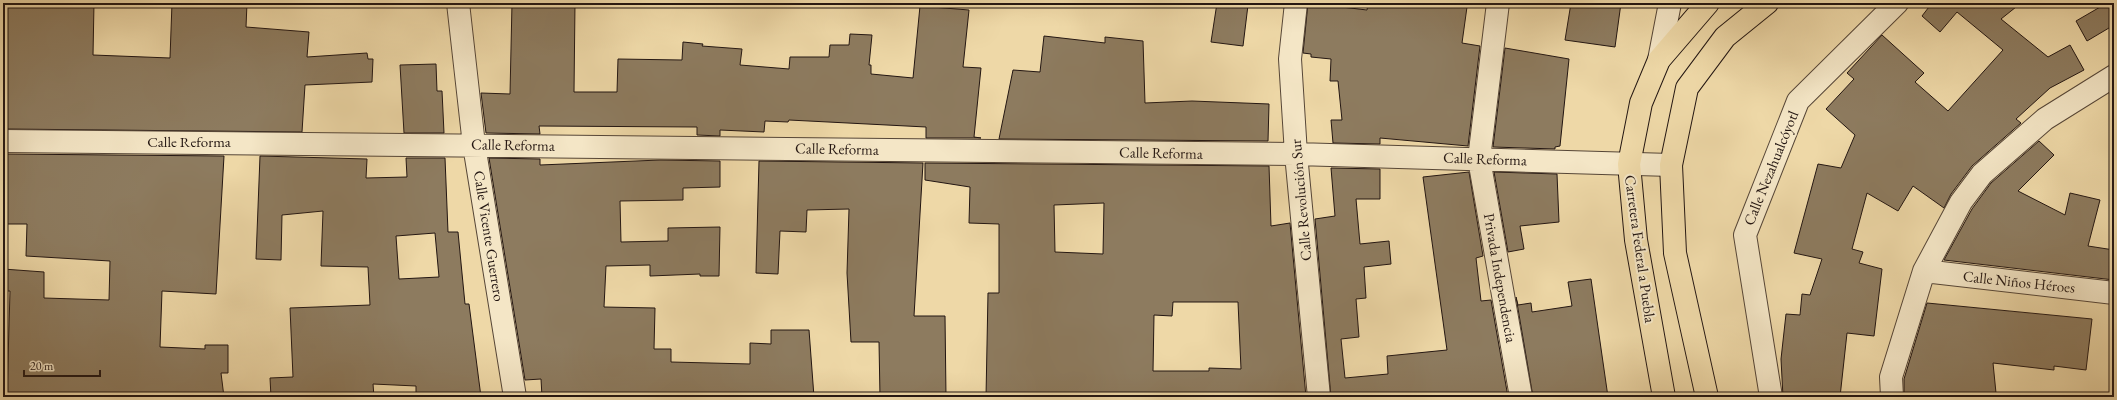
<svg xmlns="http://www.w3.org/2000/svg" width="2117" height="400" viewBox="0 0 2117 400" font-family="'EB Garamond',serif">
  <rect width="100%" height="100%" fill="#eed8a7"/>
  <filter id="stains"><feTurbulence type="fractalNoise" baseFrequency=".005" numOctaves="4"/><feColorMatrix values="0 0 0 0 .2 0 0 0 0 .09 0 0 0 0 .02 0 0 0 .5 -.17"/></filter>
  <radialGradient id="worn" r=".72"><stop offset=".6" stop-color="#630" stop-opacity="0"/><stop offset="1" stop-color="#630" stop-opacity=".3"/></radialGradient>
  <!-- building -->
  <path fill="#8d7b5f" stroke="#231612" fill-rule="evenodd" d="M3,3H94L93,55L170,58L172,3H247L246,27L309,32L307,57L367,53L368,59H373L372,82L305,85L302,132L5,129V126L3,125Z
    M512,3H575L574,92H617L618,59L682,60L683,42L703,44L702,46L742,49L740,65L789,69L790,57H829L830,45H849L850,34L872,35L869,65H871V74L913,78L920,6L969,10L963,67L981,68L974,137L981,138H926V127L789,120L788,122L765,121L764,132L720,130V136L697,135V127L539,126L540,134L486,133L481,93L510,94Z
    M1217,3L1248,5L1243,46L1211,42Z
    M1308,3L1367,10L1368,3H1439L1467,7L1462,43L1480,46L1468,146L1380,138V144L1333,143L1331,120H1342L1338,81H1330L1331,59L1311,57V54L1303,53Z
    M1571,3H1621L1615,47L1565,40Z
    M1932,3H2021L2001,19L2048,57L2070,45L2084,70L2050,88L2016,119L2021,123L1972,166L1951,194L1944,208L1913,186L1898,211L1867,193L1852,249L1863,252L1859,263L1882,269L1874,336L1847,333L1840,397H1783L1781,359L1786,314L1800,315L1802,294L1810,295L1822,259L1794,253L1818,164L1841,168L1855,135L1826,109L1854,79L1847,73L1882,35L1924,73L1915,82L1948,111L2003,50L1957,12L1940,32L1922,16Z
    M2107,3H2114V25L2087,41L2076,21Z
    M1044,36L1105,43V37L1143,41L1145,103L1192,101L1269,104L1268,141L999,139L1013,70L1040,72Z
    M1505,48L1569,59L1560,146L1555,147V149L1493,147Z
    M436,64L437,91H442L444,133H404L400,65Z
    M2039,141L2054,155L2018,191L2065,215L2070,193L2100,200L2088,246L2114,250V280L1944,260L1972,209L1991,183Z
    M5,154L224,156L216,294L162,291L160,347L205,349V345H228V373H221L224,397H7L10,291H3V269L44,272V298L109,300L110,261L26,256L27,224H5Z
    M260,156L367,159L366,178L407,177L406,158H445L448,232H458L465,304H469L481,397H452L416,393V386L373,384L374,397H271L270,378L293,377L290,308L370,305L368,267L321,266L323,211L282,215L281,260L256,259ZM435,233L439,277L399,279L396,236Z
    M489,158L540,159V165L660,160L720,161V187L683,188V200L620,201L621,242L668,241V228L720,227L719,276H700V274L650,276V265L606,266L604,307L655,308L654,349H671V362L750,364V343L771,344V330H809L814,397H542L541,379L525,380Z
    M759,161L923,163L914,316H945L946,397H880L879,342H851L847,273L849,209L807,210L806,232L780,231L778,274L756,273Z
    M925,163L1269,166L1271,226L1290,223L1306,397H986L988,293H999V224L969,223L970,187L925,180ZM1104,203L1103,254L1055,252L1054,205ZM1173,302H1238L1241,369L1209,368V371H1153L1154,315L1172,316Z
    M1331,168L1380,169V199H1356L1360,244L1389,241L1391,264L1364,267L1366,298L1356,299L1359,337L1341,339L1345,378L1388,374L1387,356L1447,350L1423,177L1469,172L1483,256L1476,258L1481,301L1491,300L1508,397H1331L1315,219L1335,216Z
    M1494,172L1557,174L1559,222L1520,226L1524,249L1508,252Z
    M1591,279L1608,397H1533L1516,297L1518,305L1531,303L1532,312L1572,306L1568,282Z
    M1927,303L2092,319L2086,370L2054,366V370L1993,363L1996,393L1980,397H1904V379Z"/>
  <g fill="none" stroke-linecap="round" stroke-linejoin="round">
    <defs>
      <path id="minor" d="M458,3L474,145L515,397
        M1296,3L1290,59L1296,154L1319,397
        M1498,3L1479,159L1521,397
        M1659,60L1670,3
        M3,141L1296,154L1671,165
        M1924,271L2114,293
        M1771,397L1745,235L1798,101L1897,3
        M1892,397L1891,377L1924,271L1961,202L1982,174L2045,119L2114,76"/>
      <path id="major" d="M1664,397L1636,240L1629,164L1641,103L1659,60L1708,3
        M1707,397L1675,253L1671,165L1687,88L1725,37L1767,3"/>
    </defs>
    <!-- minor casing -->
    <use href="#minor" stroke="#564637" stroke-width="24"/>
    <!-- major casing -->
    <use href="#major" stroke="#231612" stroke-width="24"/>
    <!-- minor -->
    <use href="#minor" stroke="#f4e6c6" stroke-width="22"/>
    <!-- major -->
    <use href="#major" stroke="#eed8a7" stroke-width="22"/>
  </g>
  <g text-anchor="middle" stroke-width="4" stroke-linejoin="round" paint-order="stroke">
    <!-- street labels -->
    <g font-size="15" fill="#231612" stroke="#f4e6c6">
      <text x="189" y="147">Calle Reforma</text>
      <text transform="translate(513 145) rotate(1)" y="5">Calle Reforma</text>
      <text transform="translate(837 149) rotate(1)" y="5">Calle Reforma</text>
      <text transform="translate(1161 153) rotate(1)" y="5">Calle Reforma</text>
      <text transform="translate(1485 159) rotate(2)" y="5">Calle Reforma</text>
      <text transform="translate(1771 168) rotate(-68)" y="5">Calle Nezahualcóyotl</text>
      <text transform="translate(1301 200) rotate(-95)" y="5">Calle Revolución Sur</text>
      <text transform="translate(489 236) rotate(81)" y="5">Calle Vicente Guerrero</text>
      <text transform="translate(1640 249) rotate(82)" y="5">Carretera Federal a Puebla</text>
      <text transform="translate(1500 278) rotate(80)" y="5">Privada Independencia</text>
      <text transform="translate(2019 282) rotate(6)" y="5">Calle Niños Héroes</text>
    </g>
  </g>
  <!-- margin -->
  <rect width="2117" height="400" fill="none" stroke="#eed8a7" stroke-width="16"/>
  <rect x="4" y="4" width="2109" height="392" fill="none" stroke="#231612" stroke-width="2"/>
  <rect x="8" y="8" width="2101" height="384" fill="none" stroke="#231612"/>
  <!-- scale -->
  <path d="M24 370v6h76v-6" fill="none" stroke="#231612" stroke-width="2"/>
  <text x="30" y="370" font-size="12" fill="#231612" stroke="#f4e6c6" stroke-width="3" paint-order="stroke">20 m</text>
  <rect width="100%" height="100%" filter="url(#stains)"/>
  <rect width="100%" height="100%" fill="url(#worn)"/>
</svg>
